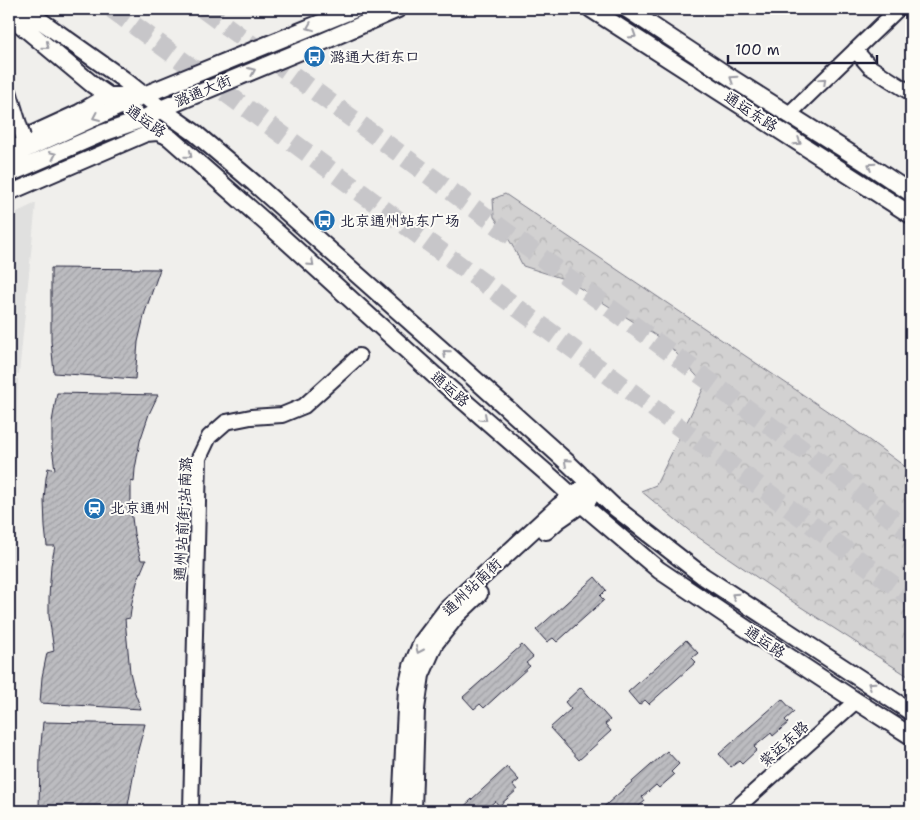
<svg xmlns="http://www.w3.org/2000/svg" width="920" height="820" viewBox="0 0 920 820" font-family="'Shantell Sans','LXGW WenKai TC',sans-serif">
  <defs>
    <pattern id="park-crowns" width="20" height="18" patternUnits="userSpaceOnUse" patternTransform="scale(1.25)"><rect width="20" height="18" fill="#d2d1d1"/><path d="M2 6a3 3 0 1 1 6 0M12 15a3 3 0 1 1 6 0" fill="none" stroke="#b4b3b4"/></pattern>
    <pattern id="building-hatch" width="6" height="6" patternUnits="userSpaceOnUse" patternTransform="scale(1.25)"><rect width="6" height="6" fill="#bcbcc0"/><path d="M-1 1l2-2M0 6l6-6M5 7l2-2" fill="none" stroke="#a1a1a6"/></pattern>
  </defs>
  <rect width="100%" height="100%" fill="#f0efec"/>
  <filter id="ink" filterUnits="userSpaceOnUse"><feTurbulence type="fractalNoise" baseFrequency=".02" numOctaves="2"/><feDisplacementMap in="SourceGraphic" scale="10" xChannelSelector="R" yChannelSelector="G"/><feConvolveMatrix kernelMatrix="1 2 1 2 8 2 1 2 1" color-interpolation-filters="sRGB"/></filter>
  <g filter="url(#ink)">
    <!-- built -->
    <path fill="#e0e0df" d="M36,203L19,374H9V216Z
      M9,379H18L9,685Z"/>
    <!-- park -->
    <path fill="url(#park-crowns)" stroke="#7a7a86" d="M505,194L851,427L911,471V678L790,600L692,533L641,491L656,485L705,385L666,342L567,280L523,266L511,243L494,217L493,199Z"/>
    <!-- building -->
    <path fill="url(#building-hatch)" stroke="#22223b" d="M51,268L160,269L145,312L138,342L135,379L54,373L51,341Z
      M57,393L158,395L149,414L140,441L135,469L134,482L131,481V509L134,534L141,560H146L138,579L132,602L130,618L125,619L130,672L135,693L141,709L40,703L42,677L47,653L54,651L49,616V598L51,565L55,546H47L45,527L44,500L46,478L48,468L55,470L52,447V422Z
      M595,577L606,590L600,596L604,600L557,642L553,638L547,642L536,630Z
      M686,640L698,653L692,658L696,662L649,704L645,700L639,705L628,692Z
      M522,645L533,657L526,663L530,666L484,708L480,704L474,709L463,697Z
      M581,687L610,720L605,724L611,731L579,760L550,728L571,709L565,702Z
      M782,699L794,712L785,720L788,723L773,736L771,733L754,747L757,750L742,764L739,761L731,767L719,754Z
      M43,722L145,724L138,750L127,811H39L40,755Z
      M667,751L679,764L671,772L674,775L659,788L656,785L642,797L645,801L633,811H599Z
      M507,767L519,780L513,785L517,790L499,806L495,801L484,811H459Z"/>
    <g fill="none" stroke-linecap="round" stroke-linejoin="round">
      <!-- highway-tunnel -->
      <path stroke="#c7c6c9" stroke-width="19" stroke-dasharray="19 9" stroke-linecap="butt" d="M112,9L911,598
        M203,9L829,469L911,534"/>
      <defs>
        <path id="minor" d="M855,50L870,67L911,93
          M788,115L898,9
          M9,144L79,112L108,95H143
          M9,193L146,134L157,133L168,137
          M191,811L199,458L209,437L226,422L251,417L282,415L304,406L359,356
          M733,811L856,701"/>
        <path id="major" d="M24,9L123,79L161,109L195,133L254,183L458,364L568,463L613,506L703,576L911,712
          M591,9L911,215
          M627,9L733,79L872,167L911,193
          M9,15L93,85L170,138L280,235L434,375L550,476L572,496L659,570L760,638L856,701L911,736
          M9,157L144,95L355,9
          M9,174L103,133L143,119L161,109L313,46L398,9
          M546,531L557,521L589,499
          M401,811L407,688L412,666L422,642L447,609L559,506L580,490
          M413,811L416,709L421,675L435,643L457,615L479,594"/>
      </defs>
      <!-- minor casing -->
      <use href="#minor" stroke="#22223b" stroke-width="18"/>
      <!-- major casing -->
      <use href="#major" stroke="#22223b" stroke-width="20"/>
      <!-- minor -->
      <use href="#minor" stroke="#fdfcf7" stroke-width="14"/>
      <!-- major -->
      <use href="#major" stroke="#fdfcf7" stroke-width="16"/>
      <defs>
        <path id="minor-bridge" d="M9,91L23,137"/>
      </defs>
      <!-- minor-bridge casing -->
      <use href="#minor-bridge" stroke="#22223b" stroke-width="18" stroke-linecap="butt"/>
      <!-- minor-bridge -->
      <use href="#minor-bridge" stroke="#fdfcf7" stroke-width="14"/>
    </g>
    <!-- one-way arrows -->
    <defs><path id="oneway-chevron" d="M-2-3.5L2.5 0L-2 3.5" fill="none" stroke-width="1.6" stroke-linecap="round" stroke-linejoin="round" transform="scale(1.25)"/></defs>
    <g stroke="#9a9aa2">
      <use href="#oneway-chevron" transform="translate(310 27) rotate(158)"/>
      <use href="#oneway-chevron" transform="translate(633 35) rotate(32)"/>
      <use href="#oneway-chevron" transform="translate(46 46) rotate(40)"/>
      <use href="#oneway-chevron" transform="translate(252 71) rotate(-23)"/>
      <use href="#oneway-chevron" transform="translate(733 79) rotate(-147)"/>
      <use href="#oneway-chevron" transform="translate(823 81) rotate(-44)"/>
      <use href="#oneway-chevron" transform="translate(96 117) rotate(156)"/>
      <use href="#oneway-chevron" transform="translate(798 142) rotate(33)"/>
      <use href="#oneway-chevron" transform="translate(53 155) rotate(-24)"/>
      <use href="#oneway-chevron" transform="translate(189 155) rotate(41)"/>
      <use href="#oneway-chevron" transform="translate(871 166) rotate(-147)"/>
      <use href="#oneway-chevron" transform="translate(311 263) rotate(42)"/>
      <use href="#oneway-chevron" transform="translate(446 353) rotate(-139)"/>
      <use href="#oneway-chevron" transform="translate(484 418) rotate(41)"/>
      <use href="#oneway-chevron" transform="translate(567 462) rotate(-138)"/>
      <use href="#oneway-chevron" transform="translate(735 596) rotate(-147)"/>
      <use href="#oneway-chevron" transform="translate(419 650) rotate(114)"/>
      <use href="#oneway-chevron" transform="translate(871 685) rotate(-146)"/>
    </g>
  </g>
  <!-- icons -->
  <defs>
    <symbol id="bus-disc" viewBox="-11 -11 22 22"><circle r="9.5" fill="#1f6fb2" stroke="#fdfcf7"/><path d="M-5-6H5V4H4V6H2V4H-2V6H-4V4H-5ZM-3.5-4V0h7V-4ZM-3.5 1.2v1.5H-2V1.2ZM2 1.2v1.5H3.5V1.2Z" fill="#fff"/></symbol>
    <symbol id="station-disc" viewBox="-11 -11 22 22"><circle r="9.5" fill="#1f6fb2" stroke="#fdfcf7"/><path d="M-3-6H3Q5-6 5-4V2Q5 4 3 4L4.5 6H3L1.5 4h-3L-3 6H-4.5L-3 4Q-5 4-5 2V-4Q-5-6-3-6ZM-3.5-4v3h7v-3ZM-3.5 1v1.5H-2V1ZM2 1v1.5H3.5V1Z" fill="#fff"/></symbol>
  </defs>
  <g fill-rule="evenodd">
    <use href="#bus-disc" x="302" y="44" width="25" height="25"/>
    <use href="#bus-disc" x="312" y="208" width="25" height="25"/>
    <use href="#station-disc" x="82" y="496" width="25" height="25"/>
  </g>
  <g text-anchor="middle" stroke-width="4" stroke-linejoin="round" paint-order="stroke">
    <!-- poi labels -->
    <g font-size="15" fill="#22223b" stroke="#fdfcf7" text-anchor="start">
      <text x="330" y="62">潞通大街东口</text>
      <text x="340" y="226">北京通州站东广场</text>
      <text x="110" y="513">北京通州</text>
    </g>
    <!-- street labels -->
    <g font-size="15" fill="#22223b" stroke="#fdfcf7">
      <text transform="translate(203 91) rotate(-23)" y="5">潞通大街</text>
      <text transform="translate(751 112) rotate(33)" y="5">通运东路</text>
      <text transform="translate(146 121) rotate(35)" y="5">通运路</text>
      <text transform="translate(450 389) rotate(41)" y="5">通运路</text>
      <text transform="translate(183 519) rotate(-87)" y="5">通州站前街;站南潞</text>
      <text transform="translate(472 587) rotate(-44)" y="5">通州站南街</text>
      <text transform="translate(765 642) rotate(34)" y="5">通运路</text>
      <text transform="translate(784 744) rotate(-42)" y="5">紫运东路</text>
    </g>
  </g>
  <!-- margin -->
  <rect width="920" height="820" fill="none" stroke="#fdfcf7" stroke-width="30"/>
  <rect x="15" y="15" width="890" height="790" fill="none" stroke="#22223b" stroke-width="2" filter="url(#ink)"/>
  <!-- scale -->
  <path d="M728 55v8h149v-8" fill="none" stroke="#22223b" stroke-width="2.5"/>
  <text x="735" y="55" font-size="15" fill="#22223b" stroke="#fdfcf7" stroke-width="4" paint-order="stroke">100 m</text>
</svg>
